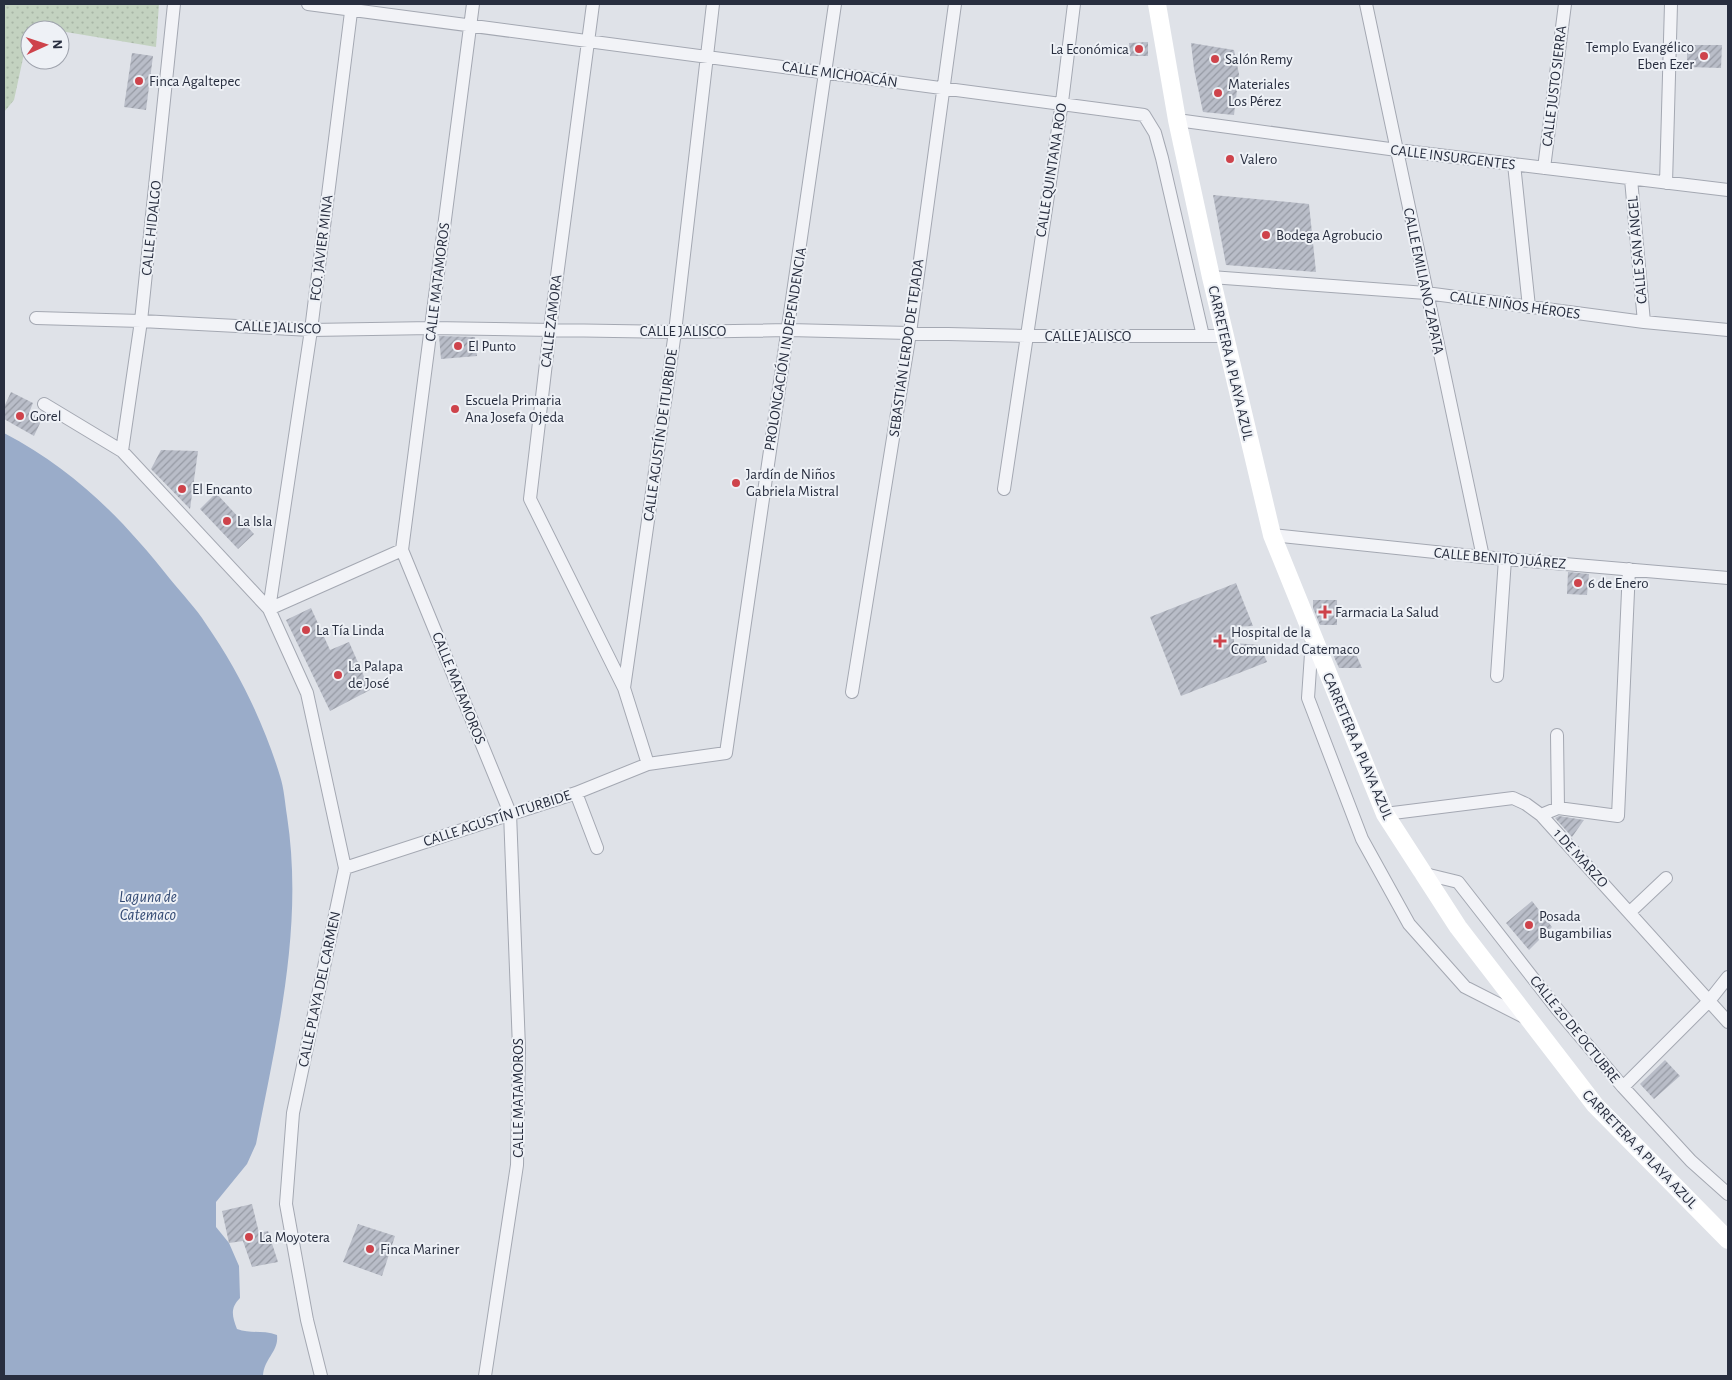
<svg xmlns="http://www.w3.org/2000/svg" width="1732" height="1380" viewBox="0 0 1732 1380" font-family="'Alegreya Sans',sans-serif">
  <defs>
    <pattern id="green-dots" width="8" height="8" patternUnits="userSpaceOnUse" patternTransform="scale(1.25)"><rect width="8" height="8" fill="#c3d2c0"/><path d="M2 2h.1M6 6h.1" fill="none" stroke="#a8b5a6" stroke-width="1.8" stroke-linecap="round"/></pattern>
    <pattern id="building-hatch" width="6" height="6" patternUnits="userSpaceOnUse" patternTransform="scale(1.25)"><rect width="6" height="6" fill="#b9bdc8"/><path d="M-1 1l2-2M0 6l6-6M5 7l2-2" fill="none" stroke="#969aa4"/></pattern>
  </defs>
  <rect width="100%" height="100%" fill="#dfe2e8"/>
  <!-- green -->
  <path fill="url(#green-dots)" d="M4,4H159L156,47L30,26L14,100L4,112Z"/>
  <!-- water -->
  <path fill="#9aacc9" d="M4,433C74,470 121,517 170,579C182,594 196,608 206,624C238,670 264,723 280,776C284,788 285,803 287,816C304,926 277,1036 256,1144L247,1164L216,1202V1227L229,1243L239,1266L240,1298C230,1308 232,1316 237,1329C251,1334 264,1330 277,1335C279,1352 264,1358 263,1376H4Z"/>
  <!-- building -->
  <path fill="url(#building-hatch)" d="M1148,42V56H1130L1129,43Z
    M1191,43L1234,50L1239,74L1234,115L1203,112L1194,69Z
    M1687,45H1722L1721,68L1687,67Z
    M132,53L153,56L146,110L124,107Z
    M1213,195L1309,204L1316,272L1226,265Z
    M439,336L475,337L477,356L441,359Z
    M11,392L33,403L29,413L42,419L34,436L4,419V407Z
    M161,450L198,451L190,509L151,469Z
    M216,493L254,534L238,549L200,509Z
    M1568,572L1589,574L1587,595L1567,594Z
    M1236,583L1253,626L1234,627V643L1260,645L1267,662L1181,696L1150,617Z
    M1313,600H1337V625H1320L1313,608Z
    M311,608L330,650L349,642L370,690L330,711L286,620Z
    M1331,650L1355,652L1362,668H1339Z
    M1559,816L1584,820L1572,837L1555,818Z
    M1532,901L1552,927L1529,950L1506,923Z
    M1665,1060L1680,1076L1654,1099L1640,1084Z
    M252,1204L259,1233L268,1231L278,1262L252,1267L243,1241L229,1243L222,1211Z
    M358,1224L395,1236L382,1276L343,1262Z"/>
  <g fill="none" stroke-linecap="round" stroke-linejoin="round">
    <defs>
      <path id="street" d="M308,4L1144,115L1155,133L1162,158L1203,336
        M473,4L402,550L510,813L519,1048L517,1165L485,1376
        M593,4L550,329L530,499L624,688L648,764
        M1366,4L1483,557
        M1177,120L1397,150L1728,190
        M1514,164L1529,307
        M1544,168L1565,4
        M1631,179L1644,322
        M1666,183L1671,4
        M1211,277L1426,293L1644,322L1728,330
        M36,318L141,321L311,330L432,328L675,332L789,330L1026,336H1225
        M44,404L122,451L269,609L307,693L345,868L293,1113L286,1204L307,1320L321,1376
        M122,451L141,321L174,4
        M1004,489L1062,102L1074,4
        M1272,535L1483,557L1728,578
        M269,609L311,330L352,4
        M269,609L402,550
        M1312,639L1308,698L1362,839L1409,924L1465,987L1526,1018
        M1497,676L1505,559
        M624,688L675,332L713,4
        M852,692L910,333L955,4
        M1557,735L1558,808
        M576,793L597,848
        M1385,814L1513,798L1526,804L1541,815L1728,1022
        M1541,815L1558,808L1618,816L1629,569
        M345,868L576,793L648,764L726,753L835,4
        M1421,873L1458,882L1557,1009L1623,1087L1691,1161L1728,1194
        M1630,912L1666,878
        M1623,1087L1709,1001L1728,977"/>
    </defs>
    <!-- street casing -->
    <use href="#street" stroke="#a4a8b2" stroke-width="14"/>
    <!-- street -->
    <use href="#street" stroke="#f2f3f7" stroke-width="12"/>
    <!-- secondary -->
    <path stroke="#fff" stroke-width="18" d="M1157,4L1177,120L1211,277L1272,535L1385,814L1458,927L1595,1105L1728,1240"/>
  </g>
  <!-- markers -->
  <g fill="#ce434b" stroke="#eef1f6" stroke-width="2">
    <circle cx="1139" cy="49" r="5"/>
    <circle cx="1704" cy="56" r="5"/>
    <circle cx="1215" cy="59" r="5"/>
    <circle cx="139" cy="81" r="5"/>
    <circle cx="1218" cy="93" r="5"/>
    <circle cx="1230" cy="159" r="5"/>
    <circle cx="1266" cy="235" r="5"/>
    <circle cx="458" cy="346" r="5"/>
    <circle cx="455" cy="409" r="5"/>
    <circle cx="20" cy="416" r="5"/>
    <circle cx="736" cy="483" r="5"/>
    <circle cx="182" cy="489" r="5"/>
    <circle cx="227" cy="521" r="5"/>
    <circle cx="1578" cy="583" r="5"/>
    <path d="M1322.5 604.5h5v5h5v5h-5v5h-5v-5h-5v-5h5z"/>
    <circle cx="306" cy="630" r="5"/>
    <path d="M1217.5 633.5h5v5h5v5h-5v5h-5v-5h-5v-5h5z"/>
    <circle cx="338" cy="675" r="5"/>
    <circle cx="1529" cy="925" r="5"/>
    <circle cx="249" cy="1237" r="5"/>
    <circle cx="370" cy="1249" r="5"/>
  </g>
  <g text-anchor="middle" stroke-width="4" stroke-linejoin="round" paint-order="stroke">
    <!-- poi labels -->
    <g font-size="15" fill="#282e3f" stroke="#eef1f6" text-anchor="start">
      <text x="1694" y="52" text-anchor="end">Templo Evangélico<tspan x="1694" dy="17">Eben Ezer</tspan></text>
      <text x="1129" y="54" text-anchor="end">La Económica</text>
      <text x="1225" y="64">Salón Remy</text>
      <text x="149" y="86">Finca Agaltepec</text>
      <text x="1228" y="89">Materiales<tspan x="1228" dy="17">Los Pérez</tspan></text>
      <text x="1240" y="164">Valero</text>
      <text x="1276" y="240">Bodega Agrobucio</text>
      <text x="468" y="351">El Punto</text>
      <text x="465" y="405">Escuela Primaria<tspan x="465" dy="17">Ana Josefa Ojeda</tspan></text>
      <text x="30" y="421">Gorel</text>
      <text x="746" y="479">Jardín de Niños<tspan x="746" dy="17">Gabriela Mistral</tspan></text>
      <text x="192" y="494">El Encanto</text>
      <text x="237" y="526">La Isla</text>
      <text x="1588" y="588">6 de Enero</text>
      <text x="1335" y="617">Farmacia La Salud</text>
      <text x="316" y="635">La Tía Linda</text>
      <text x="1231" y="637">Hospital de la<tspan x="1231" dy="17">Comunidad Catemaco</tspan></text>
      <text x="348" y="671">La Palapa<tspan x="348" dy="17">de José</tspan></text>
      <text x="1539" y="921">Posada<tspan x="1539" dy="17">Bugambilias</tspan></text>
      <text x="259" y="1242">La Moyotera</text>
      <text x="380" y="1254">Finca Mariner</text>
    </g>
    <!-- street labels -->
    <g font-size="15" fill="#282e3f" stroke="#eef1f6">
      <text transform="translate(840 74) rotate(8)" y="5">CALLE MICHOACÁN</text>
      <text transform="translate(1554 86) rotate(-83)" y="5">CALLE JUSTO SIERRA</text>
      <text transform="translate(1453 157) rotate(7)" y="5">CALLE INSURGENTES</text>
      <text transform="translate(1051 170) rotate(-81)" y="5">CALLE QUINTANA ROO</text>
      <text transform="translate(151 228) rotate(-84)" y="5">CALLE HIDALGO</text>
      <text transform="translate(321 248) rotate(-83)" y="5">FCO. JAVIER MINA</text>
      <text transform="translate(1637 250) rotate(-95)" y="5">CALLE SAN ÁNGEL</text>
      <text transform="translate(1424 281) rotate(78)" y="5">CALLE EMILIANO ZAPATA</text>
      <text transform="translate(437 282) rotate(-83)" y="5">CALLE MATAMOROS</text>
      <text transform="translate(1515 305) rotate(8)" y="5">CALLE NIÑOS HÉROES</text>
      <text transform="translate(551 321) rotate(-83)" y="5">CALLE ZAMORA</text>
      <text transform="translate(278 327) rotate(2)" y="5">CALLE JALISCO</text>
      <text x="683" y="336">CALLE JALISCO</text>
      <text x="1088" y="341">CALLE JALISCO</text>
      <text transform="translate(906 348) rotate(-82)" y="5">SEBASTIAN LERDO DE TEJADA</text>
      <text transform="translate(785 349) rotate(-81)" y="5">PROLONGACIÓN INDEPENDENCIA</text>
      <text transform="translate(1231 363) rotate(77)" y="5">CARRETERA A PLAYA AZUL</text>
      <text transform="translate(660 435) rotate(-82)" y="5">CALLE AGUSTÍN DE ITURBIDE</text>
      <text transform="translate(1500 558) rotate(5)" y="5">CALLE BENITO JUÁREZ</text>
      <text transform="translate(459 688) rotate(68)" y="5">CALLE MATAMOROS</text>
      <text transform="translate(1358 746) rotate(67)" y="5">CARRETERA A PLAYA AZUL</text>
      <text transform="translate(497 818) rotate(-18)" y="5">CALLE AGUSTÍN ITURBIDE</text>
      <text transform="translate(1581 858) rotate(48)" y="5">1 DE MARZO</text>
      <text transform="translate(319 989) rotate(-78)" y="5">CALLE PLAYA DEL CARMEN</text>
      <text transform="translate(1575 1029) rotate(51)" y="5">CALLE 20 DE OCTUBRE</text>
      <text transform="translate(518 1098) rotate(-90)" y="5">CALLE MATAMOROS</text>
      <text transform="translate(1640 1149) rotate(46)" y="5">CARRETERA A PLAYA AZUL</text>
    </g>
    <!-- water labels -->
    <g font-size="16" font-style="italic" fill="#324973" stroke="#eef1f6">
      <text x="148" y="902">Laguna de<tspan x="148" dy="18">Catemaco</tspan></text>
    </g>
  </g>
  <!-- border -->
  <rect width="1732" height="1380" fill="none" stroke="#282e3f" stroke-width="10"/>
  <!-- north arrow -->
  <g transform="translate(45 45) rotate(87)"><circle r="24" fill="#eef1f6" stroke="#9fa3ad"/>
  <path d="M0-4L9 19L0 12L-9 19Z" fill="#ce434b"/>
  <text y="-8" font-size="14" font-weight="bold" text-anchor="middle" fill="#282e3f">N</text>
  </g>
</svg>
